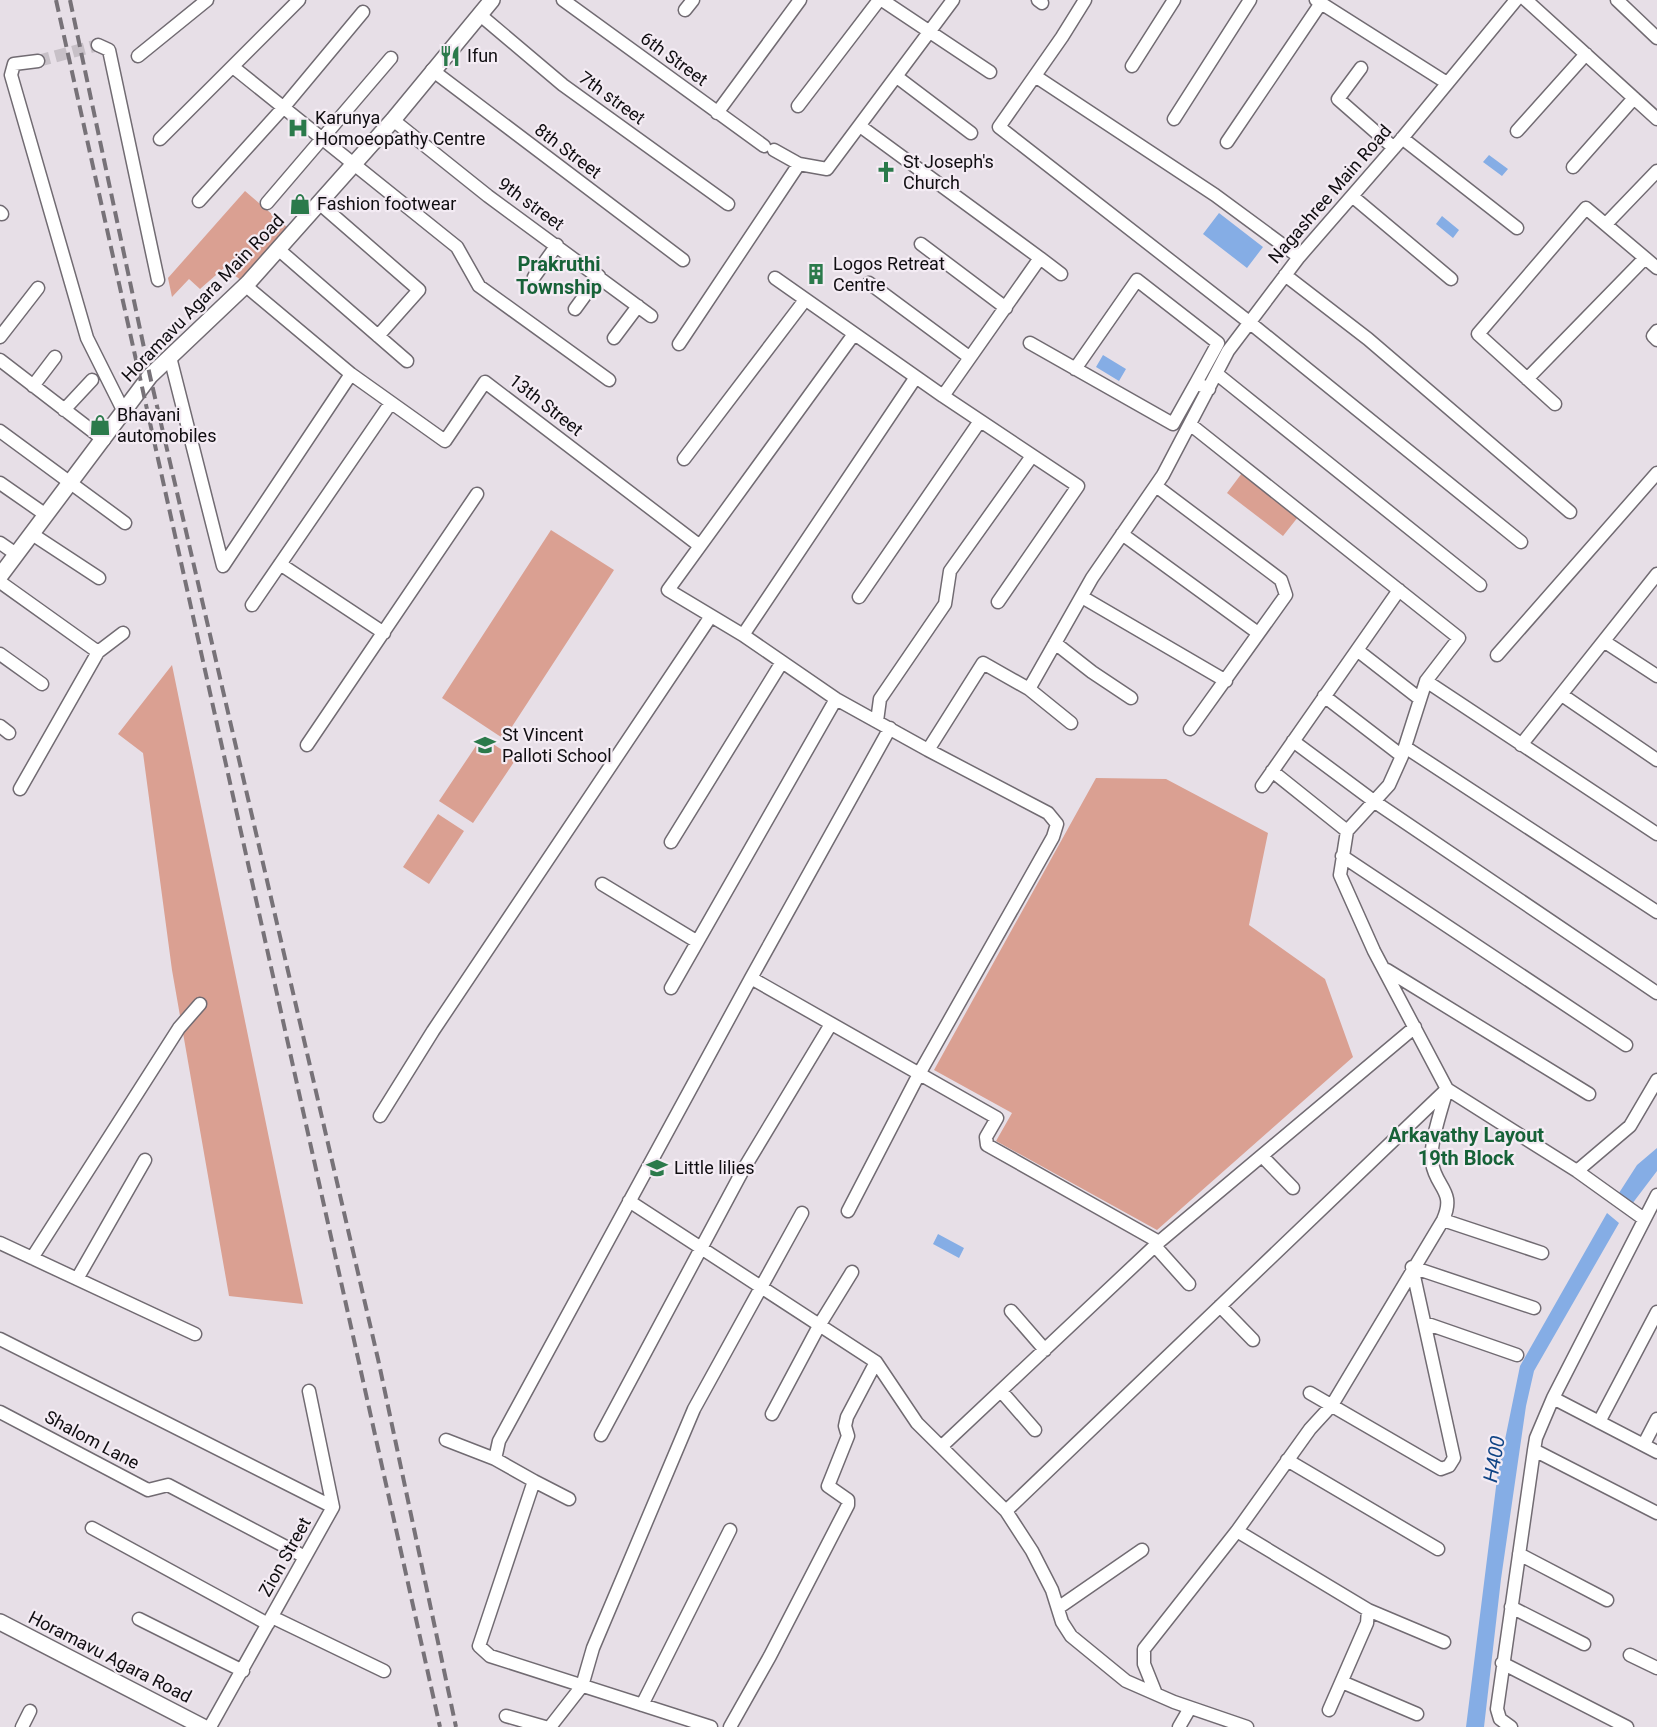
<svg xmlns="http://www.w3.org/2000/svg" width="1657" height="1727" viewBox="0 0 1657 1727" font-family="Roboto,sans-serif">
  <rect width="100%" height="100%" fill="#e7dfe7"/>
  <!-- green -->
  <path fill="#daa092" d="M245,191L288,228L241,280L224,268L200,289L189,279L172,297L168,278Z
    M1242,473L1298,517L1283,536L1227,493Z
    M551,530L614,570L504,739L442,698Z
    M172,665L303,1304L229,1296L172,970L143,753L118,734Z
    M482,737L516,759L473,823L439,801Z
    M1096,778L1166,779L1268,833L1249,925L1325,979L1353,1057L1157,1230L996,1141L1012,1113L934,1070Z
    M438,814L464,831L429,884L403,867Z"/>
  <!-- water -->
  <path fill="#85ade5" d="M1489,155L1508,169L1502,176L1483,162Z
    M1219,213L1263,247L1247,268L1203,234Z
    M1442,216L1459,230L1453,238L1436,224Z
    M1103,355L1126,369L1119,381L1096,367Z
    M1657,1148V1171L1632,1204L1619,1193L1637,1165Z
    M1607,1213L1619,1223L1534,1371L1526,1406L1501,1579L1484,1727H1466L1497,1479L1520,1366Z
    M938,1234L964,1248L959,1258L933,1244Z"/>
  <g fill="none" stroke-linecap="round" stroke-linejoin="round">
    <!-- minor-tunnel -->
    <path stroke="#c7c0c7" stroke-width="12" stroke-dasharray="12 6" stroke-linecap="butt" d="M38,61L98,45"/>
    <defs>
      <path id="minor" d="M563,0L764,146
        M882,0L990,72
        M1038,0L1042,3
        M1085,0L1062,37L999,127L1249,322L1521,542
        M1316,0L1447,83
        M1526,0L1657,119
        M1617,0L1657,38
        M685,10L693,0
        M479,14L563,85L728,204
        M98,45L109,50L158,280
        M138,56L207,0
        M38,61L14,64L11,75L87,338L124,412
        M1132,66L1174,0
        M233,67L457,247L479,286L609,380
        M1361,68L1338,99L1394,148
        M432,70L683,260
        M1035,76L1215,195L1299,257
        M897,77L971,133
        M798,106L879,0
        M717,113L800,0
        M1174,119L1250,0
        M393,120L488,196L651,316
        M860,126L1040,258L943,396
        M1517,131L1586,54
        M1402,138L1517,228
        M160,139L299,0
        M1227,142L1321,3
        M774,150L799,164
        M1573,167L1634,98
        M1352,196L1451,279
        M199,201L283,108L363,12
        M267,203L391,58
        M319,203L419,290L378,336
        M0,212L2,214
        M1606,224L1657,171
        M921,244L1006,308
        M278,249L407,361
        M1040,258L1061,274
        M1285,275L1368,339L1570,512
        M534,277L557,245
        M775,278L943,396L1078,486L998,602
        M869,283L969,357
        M246,286L351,374L445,441L485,382L700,546
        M575,309L599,276
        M1657,331L1653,336L1657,340
        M854,334L668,590L743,635L836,699L928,750L983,663L1029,689L1071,723
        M0,337L38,288
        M614,338L638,306
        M1030,343L1173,424L1196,383
        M679,344L799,164L827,169L953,0
        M170,357L223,566L351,374
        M0,360L104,440
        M1075,369L1137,280L1218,343L1196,383L1209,389
        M1217,374L1480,585
        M1527,379L1645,258
        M33,386L55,357
        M1555,404L1478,334L1586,208L1657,268
        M64,410L92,380
        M1191,425L1459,638L1426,681L1402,756L1389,785L1347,831L1340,875L1374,951L1447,1089L1577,1171L1644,1219
        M0,431L125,523
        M684,459L805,300
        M0,483L46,515
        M1156,486L1281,580L1286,595L1190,729
        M32,534L99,578
        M1122,534L1258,633
        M0,543L16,554
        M280,564L384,633
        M0,582L98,652
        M859,597L980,421
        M1082,597L1226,681
        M252,605L390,404
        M743,635L916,377
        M1605,642L1657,676
        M1055,643L1092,672L1131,698
        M1357,650L1420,699
        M0,654L42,684
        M1497,655L1657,473
        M1426,681L1657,834
        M1029,689L1092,578L1163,475L1228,351L1299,257L1399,142L1516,0
        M1562,695L1657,760
        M1324,696L1402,756
        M877,721L880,699L945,604L950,571L1032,456
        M0,726L9,733
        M1293,741L1375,802L1657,993
        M307,745L477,494
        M1521,745L1657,574
        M1405,747L1657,912
        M1272,771L1347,831
        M1262,786L1399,590
        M20,789L98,652L123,633
        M671,842L782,662
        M1342,856L1626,1045
        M602,884L696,941
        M1387,970L1589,1094
        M751,978L997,1118L986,1137L987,1145L1159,1242
        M671,988L836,699
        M380,1116L433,1031L711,616
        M1262,1156L1293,1188
        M1577,1171L1630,1126L1657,1080
        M1657,1195L1553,1398L1536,1438L1534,1450L1657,1513
        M629,1201L876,1362L917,1423L1006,1511L1032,1551L1052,1590L1062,1622L1071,1636L1126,1681L1174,1702L1247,1727
        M848,1211L919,1074L1053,837L1057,824L1048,813L928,750
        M1443,1220L1542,1253
        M0,1243L195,1334
        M1155,1246L1189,1284
        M32,1258L179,1028L200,1004
        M1412,1267L1534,1308
        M77,1279L145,1160
        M1220,1306L1253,1340
        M1011,1311L1045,1350
        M1425,1323L1517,1355
        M0,1339L333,1507
        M1001,1391L1035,1430
        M1310,1393L1441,1469L1449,1466L1454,1458L1412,1267
        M1553,1398L1657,1452
        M0,1412L148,1490L168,1485L305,1557
        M772,1414L820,1324L852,1272
        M1599,1422L1657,1312
        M601,1435L743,1170L831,1024
        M446,1440L495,1459
        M1644,1444L1657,1419
        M942,1446L1159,1242L1415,1027
        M1287,1460L1438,1549
        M534,1481L569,1499
        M1006,1511L1446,1090
        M92,1528L268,1624
        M1237,1531L1368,1610L1367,1623L1329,1710
        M1519,1554L1607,1600
        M1511,1607L1584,1644
        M1058,1608L1142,1550
        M1368,1610L1444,1642
        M272,1617L384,1671
        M139,1619L243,1671
        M1630,1655L1657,1668
        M1502,1663L1627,1727
        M1342,1682L1417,1714
        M1156,1694L1144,1664V1649L1237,1531L1310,1429L1332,1405L1443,1220C1456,1191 1436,1188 1432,1163C1429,1144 1442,1108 1447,1089
        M642,1705L730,1530
        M506,1716L545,1727
        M22,1727L30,1711
        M210,1727L333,1507L309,1391
        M550,1727L582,1686L593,1648L694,1409L802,1213
        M711,1727L490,1656L479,1646L534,1481L495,1459L499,1441L751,978L890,728
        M730,1727L770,1656L848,1505V1500L828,1486L848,1436L845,1426L847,1417L876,1362
        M1179,1727L1190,1708
        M1511,1727L1500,1719L1497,1709L1534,1450"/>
      <path id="tertiary" d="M0,576L150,376L248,283L393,120L492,0
        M0,1622L203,1727"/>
    </defs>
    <!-- minor casing -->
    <use href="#minor" stroke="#716b72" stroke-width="15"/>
    <!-- tertiary casing -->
    <use href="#tertiary" stroke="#716b72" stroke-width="18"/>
    <!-- minor -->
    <use href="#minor" stroke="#fff" stroke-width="12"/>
    <!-- tertiary -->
    <use href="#tertiary" stroke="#fff" stroke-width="15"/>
    <!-- rail -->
    <path stroke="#777278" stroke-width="4" stroke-dasharray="12 6" stroke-linecap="butt" d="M56,0L440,1727
      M70,0L150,376L378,1359L456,1727"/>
  </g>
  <!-- icons -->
  <defs>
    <symbol id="restaurant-bare" viewBox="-9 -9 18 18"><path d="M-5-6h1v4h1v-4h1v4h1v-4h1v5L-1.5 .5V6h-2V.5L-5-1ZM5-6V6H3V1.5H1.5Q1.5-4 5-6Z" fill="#2b7a4b" stroke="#f4ecf4" stroke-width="2.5" paint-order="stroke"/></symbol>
    <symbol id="hospital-bare" viewBox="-9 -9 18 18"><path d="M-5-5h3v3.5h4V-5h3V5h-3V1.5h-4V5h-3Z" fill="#2b7a4b" stroke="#f4ecf4" stroke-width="2.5" paint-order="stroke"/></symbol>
    <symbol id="church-bare" viewBox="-9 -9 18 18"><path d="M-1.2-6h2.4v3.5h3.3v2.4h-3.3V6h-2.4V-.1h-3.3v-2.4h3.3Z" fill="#2b7a4b" stroke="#f4ecf4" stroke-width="2.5" paint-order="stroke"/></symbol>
    <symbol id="shop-bare" viewBox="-9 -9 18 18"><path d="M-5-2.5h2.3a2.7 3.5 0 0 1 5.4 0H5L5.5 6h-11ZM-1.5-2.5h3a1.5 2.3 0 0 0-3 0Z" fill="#2b7a4b" stroke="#f4ecf4" stroke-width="2.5" paint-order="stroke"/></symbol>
    <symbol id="building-bare" viewBox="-9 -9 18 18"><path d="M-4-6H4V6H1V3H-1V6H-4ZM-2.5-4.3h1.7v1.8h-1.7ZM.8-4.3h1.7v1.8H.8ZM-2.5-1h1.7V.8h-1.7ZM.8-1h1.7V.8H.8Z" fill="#2b7a4b" stroke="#f4ecf4" stroke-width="2.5" paint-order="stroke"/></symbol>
    <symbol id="school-bare" viewBox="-9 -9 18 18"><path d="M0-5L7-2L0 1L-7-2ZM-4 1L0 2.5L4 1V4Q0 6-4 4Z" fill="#2b7a4b" stroke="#f4ecf4" stroke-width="2.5" paint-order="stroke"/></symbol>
  </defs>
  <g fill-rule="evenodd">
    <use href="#restaurant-bare" x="435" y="41" width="30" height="30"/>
    <use href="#hospital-bare" x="283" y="113" width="30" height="30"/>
    <use href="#church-bare" x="871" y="157" width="30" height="30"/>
    <use href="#shop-bare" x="285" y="189" width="30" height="30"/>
    <use href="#building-bare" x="801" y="259" width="30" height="30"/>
    <use href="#shop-bare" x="85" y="410" width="30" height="30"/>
    <use href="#school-bare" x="470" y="730" width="30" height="30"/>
    <use href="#school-bare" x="642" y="1153" width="30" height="30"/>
  </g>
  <g text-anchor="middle" stroke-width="4.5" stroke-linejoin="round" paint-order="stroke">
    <!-- poi labels -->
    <g font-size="18" fill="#100e11" stroke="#f4ecf4" text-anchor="start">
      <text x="467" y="62">Ifun</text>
      <text x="315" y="124">Karunya<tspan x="315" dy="21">Homoeopathy Centre</tspan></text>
      <text x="903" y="168">St Joseph's<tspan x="903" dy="21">Church</tspan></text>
      <text x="317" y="210">Fashion footwear</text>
      <text x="833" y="270">Logos Retreat<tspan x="833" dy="21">Centre</tspan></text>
      <text x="117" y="421">Bhavani<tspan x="117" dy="21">automobiles</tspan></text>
      <text x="502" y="741">St Vincent<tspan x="502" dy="21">Palloti School</tspan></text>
      <text x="674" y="1174">Little lilies</text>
    </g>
    <!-- street labels -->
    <g font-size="18" fill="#100e11" stroke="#f4ecf4">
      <text transform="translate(674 59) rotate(36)" y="6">6th Street</text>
      <text transform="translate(612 98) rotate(36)" y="6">7th street</text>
      <text transform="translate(568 151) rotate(37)" y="6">8th Street</text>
      <text transform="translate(1330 194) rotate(-49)" y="6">Nagashree Main Road</text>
      <text transform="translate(531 204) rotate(36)" y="6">9th street</text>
      <text transform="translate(203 298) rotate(-46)" y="6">Horamavu Agara Main Road</text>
      <text transform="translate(546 405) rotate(38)" y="6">13th Street</text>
      <text transform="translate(92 1440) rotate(28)" y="6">Shalom Lane</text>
      <text transform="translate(285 1557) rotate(-61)" y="6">Zion Street</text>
      <text transform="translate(110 1657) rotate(27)" y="6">Horamavu Agara Road</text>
    </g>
    <!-- neighbourhood labels -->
    <g font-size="20" font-weight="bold" fill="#176238" stroke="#f4ecf4">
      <text x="559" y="271">Prakruthi<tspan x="559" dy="23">Township</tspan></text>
      <text x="1466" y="1142">Arkavathy Layout<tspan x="1466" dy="23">19th Block</tspan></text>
    </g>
    <!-- water labels -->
    <g font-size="20" font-style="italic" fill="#0f4485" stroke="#f4ecf4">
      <text transform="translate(1494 1459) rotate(-80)" y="7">H400</text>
    </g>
  </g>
</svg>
